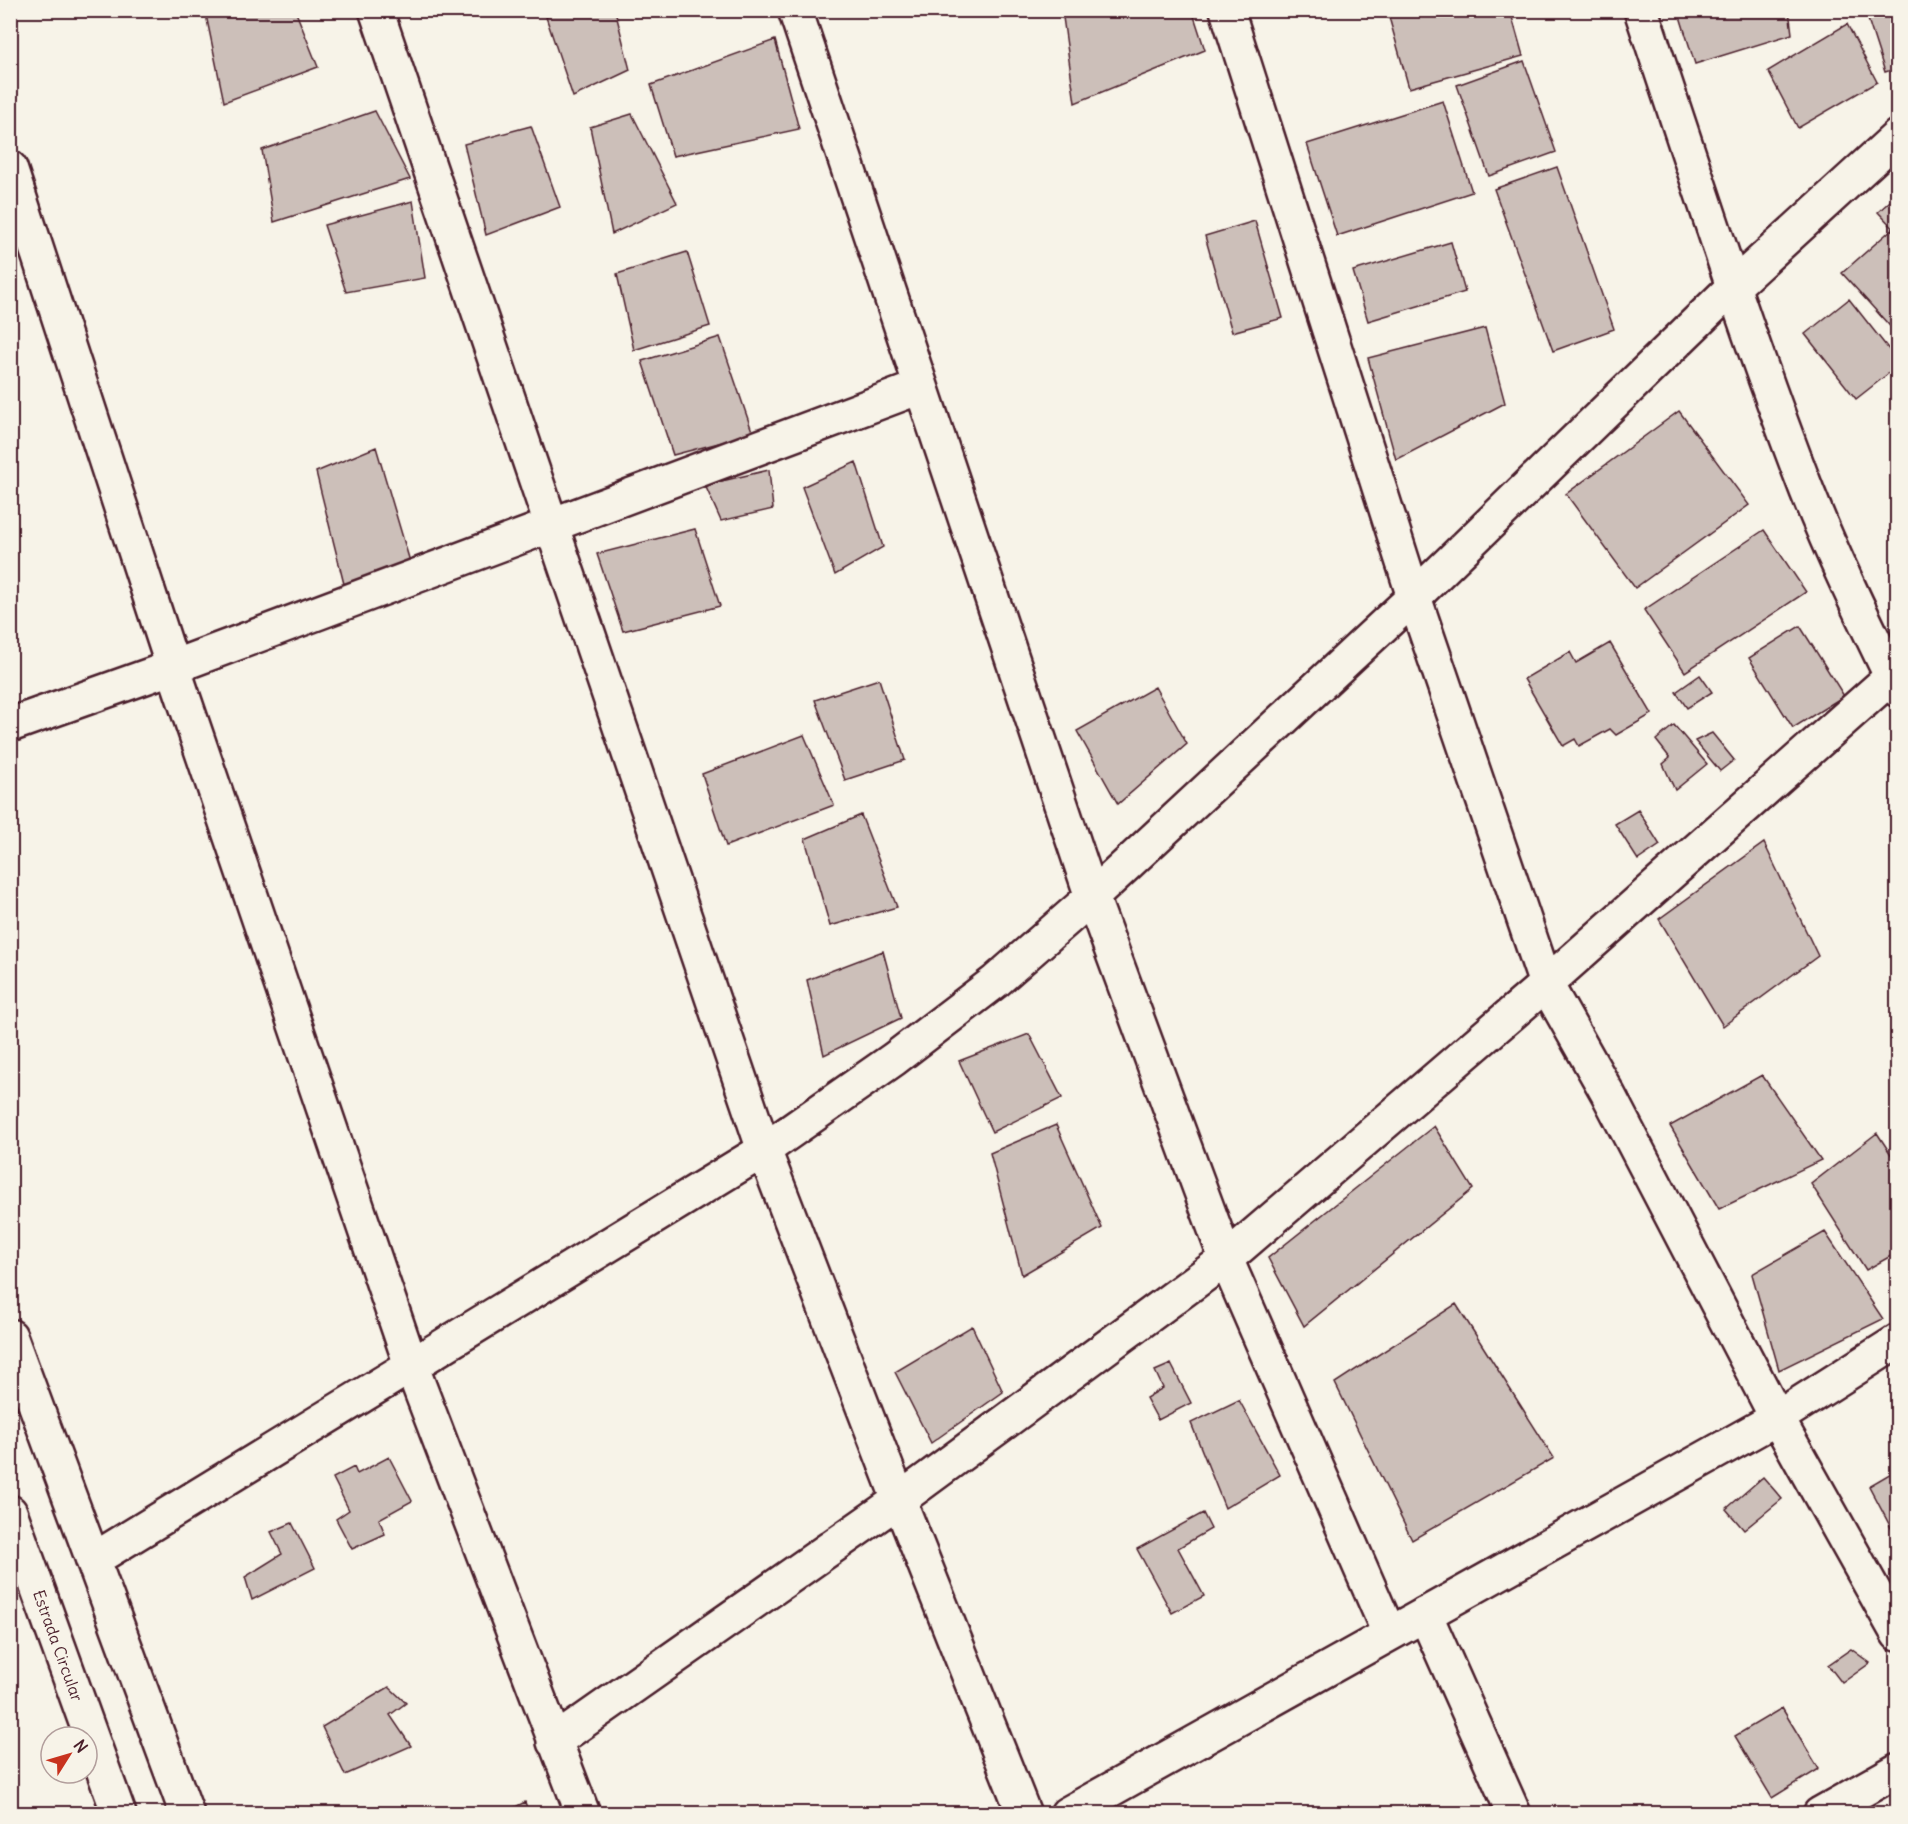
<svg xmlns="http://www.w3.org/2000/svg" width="1908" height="1824" viewBox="0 0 1908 1824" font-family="Delius,sans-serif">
  <rect width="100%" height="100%" fill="#f7f3e8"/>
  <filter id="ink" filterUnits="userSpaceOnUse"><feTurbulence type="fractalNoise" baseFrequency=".0167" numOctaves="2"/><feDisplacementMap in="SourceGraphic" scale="12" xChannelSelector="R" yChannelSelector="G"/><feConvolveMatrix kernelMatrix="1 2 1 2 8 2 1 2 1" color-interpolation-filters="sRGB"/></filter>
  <g filter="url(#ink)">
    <!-- building -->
    <path fill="#ccbfb9" stroke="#4a1f2b" stroke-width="1.5" d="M205,10H295L318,67L224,102Z
      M565,10H615L630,70L573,97L546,17Z
      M1062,10H1192L1205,50L1075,103Z
      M1387,10H1510L1523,56L1409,88Z
      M1678,10H1789L1792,34L1695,64Z
      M1865,10H1898V68L1885,72Z
      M1847,24L1877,82L1798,128L1768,71Z
      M775,40L799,129L673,156L651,85Z
      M1524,61L1556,152L1489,176L1457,85Z
      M1443,101L1472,192L1337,236L1307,144Z
      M375,111L410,179L274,222L262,150Z
      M632,114L677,203L612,234L590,127Z
      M531,126L560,207L486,235L464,144Z
      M1557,167L1614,329L1553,351L1494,189Z
      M1898,194V233L1878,212Z
      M413,201L425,278L346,292L324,225Z
      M1255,221L1283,318L1232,332L1205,236Z
      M1892,229L1898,236V335L1842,273Z
      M1451,242L1465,292L1368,321L1353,271Z
      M687,252L710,326L634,350L617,274Z
      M1849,299L1898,361V366L1856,399L1805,334Z
      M1485,328L1505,403L1396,460L1368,358Z
      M720,337L753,434L673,455L642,361Z
      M1679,411L1749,505L1635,588L1566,494Z
      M376,447L411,565L344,584L316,472Z
      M856,462L883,547L835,575L802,487Z
      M769,470L773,509L721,521L705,485Z
      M695,529L720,606L623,631L597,554Z
      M1764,530L1806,592L1685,672L1644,610Z
      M1800,626L1844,696L1793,728L1749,658Z
      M1610,643L1652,714L1616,735L1610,729L1579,746L1575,739L1563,746L1524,679L1570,652L1576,663Z
      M1700,675L1712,692L1687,708L1676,692Z
      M879,679L905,760L845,780L815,700Z
      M1155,687L1187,744L1118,804L1077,731Z
      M1674,725L1707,764L1675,790L1663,764L1670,758L1656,740Z
      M1712,733L1734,760L1720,771L1695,741Z
      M804,735L834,805L726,846L702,774Z
      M1638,810L1660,845L1638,860L1615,824Z
      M861,815L897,907L830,926L805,839Z
      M1764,843L1818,956L1723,1026L1659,919Z
      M883,951L901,1018L824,1055L807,980Z
      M1029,1034L1062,1098L992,1132L959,1061Z
      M1762,1075L1821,1160L1719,1209L1670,1126Z
      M1056,1125L1102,1228L1022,1275L990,1153Z
      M1434,1126L1473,1189L1304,1326L1268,1258Z
      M1877,1133L1898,1165V1252L1866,1270L1811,1184Z
      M1825,1232L1883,1319L1779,1370L1752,1274Z
      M1456,1304L1554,1458L1412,1540L1335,1383Z
      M972,1326L1003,1392L931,1443L895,1372Z
      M1171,1364L1191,1403L1158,1420L1146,1398L1163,1388L1155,1371Z
      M1239,1400L1280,1475L1225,1508L1191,1423Z
      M389,1457L412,1501L379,1519L385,1534L352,1549L336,1519L349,1510L333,1478L354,1467L357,1474Z
      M1898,1469V1541L1869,1486Z
      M1763,1477L1782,1499L1744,1530L1726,1509Z
      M1203,1513L1211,1529L1178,1548L1204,1596L1172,1613L1137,1549Z
      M292,1523L315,1568L252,1600L245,1577L282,1554L271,1532Z
      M1851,1649L1870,1663L1842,1683L1828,1665Z
      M389,1687L406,1703L390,1715L411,1746L345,1775L322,1727Z
      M1782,1708L1819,1769L1772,1798L1735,1736Z
      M525,1802L529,1814H501Z"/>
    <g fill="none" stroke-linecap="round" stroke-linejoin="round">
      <defs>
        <path id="minor" d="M376,10L764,1150L899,1500L1024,1814
          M795,10L1092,897L1226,1259L1389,1633
          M1227,10L1414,597L1546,984L1608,1094L1777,1418L1898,1634
          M10,168L173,667L411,1365L583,1814
          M10,725L173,667L920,387
          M93,1560L764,1150L894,1059L996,981L1092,897L1414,597L1734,286L1898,136
          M1425,1614L1514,1814
          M554,1742L899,1500L1226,1259L1546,984L1898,671
          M1820,1814L1898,1770"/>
        <path id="tertiary" d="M1641,10C1695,171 1746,334 1807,491C1834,559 1866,624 1898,690
          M1067,1814L1777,1418L1898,1341"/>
        <g id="primary">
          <path d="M10,1336L187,1814"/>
          <path id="s1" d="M10,1512L119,1814"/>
        </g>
      </defs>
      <!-- minor casing -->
      <use href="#minor" stroke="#4a1f2b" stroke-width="38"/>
      <!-- tertiary casing -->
      <use href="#tertiary" stroke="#4a1f2b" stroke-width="38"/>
      <!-- primary casing -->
      <use href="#primary" stroke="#4a1f2b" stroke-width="38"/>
      <!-- minor -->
      <use href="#minor" stroke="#f7f3e8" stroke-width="33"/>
      <!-- tertiary -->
      <use href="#tertiary" stroke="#f7f3e8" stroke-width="33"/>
      <!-- primary -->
      <use href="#primary" stroke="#f7f3e8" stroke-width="33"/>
    </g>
  </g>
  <g text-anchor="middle" stroke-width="6" stroke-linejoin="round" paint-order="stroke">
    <!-- street labels -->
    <g font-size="16" fill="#4a1f2b" stroke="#f7f3e8">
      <text dy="6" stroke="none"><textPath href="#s1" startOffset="142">Estrada Circular</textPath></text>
    </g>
  </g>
  <!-- margin -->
  <rect width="1908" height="1824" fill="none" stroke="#f7f3e8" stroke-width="36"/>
  <rect x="18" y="18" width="1872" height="1788" fill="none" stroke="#4a1f2b" stroke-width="2" filter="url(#ink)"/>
  <!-- north arrow -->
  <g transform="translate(69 1755) rotate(53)"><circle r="28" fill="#f7f3e8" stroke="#b29e9c" stroke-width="1.5"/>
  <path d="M0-4.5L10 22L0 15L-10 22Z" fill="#c8321e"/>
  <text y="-9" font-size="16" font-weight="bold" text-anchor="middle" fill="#4a1f2b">N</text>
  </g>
</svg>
